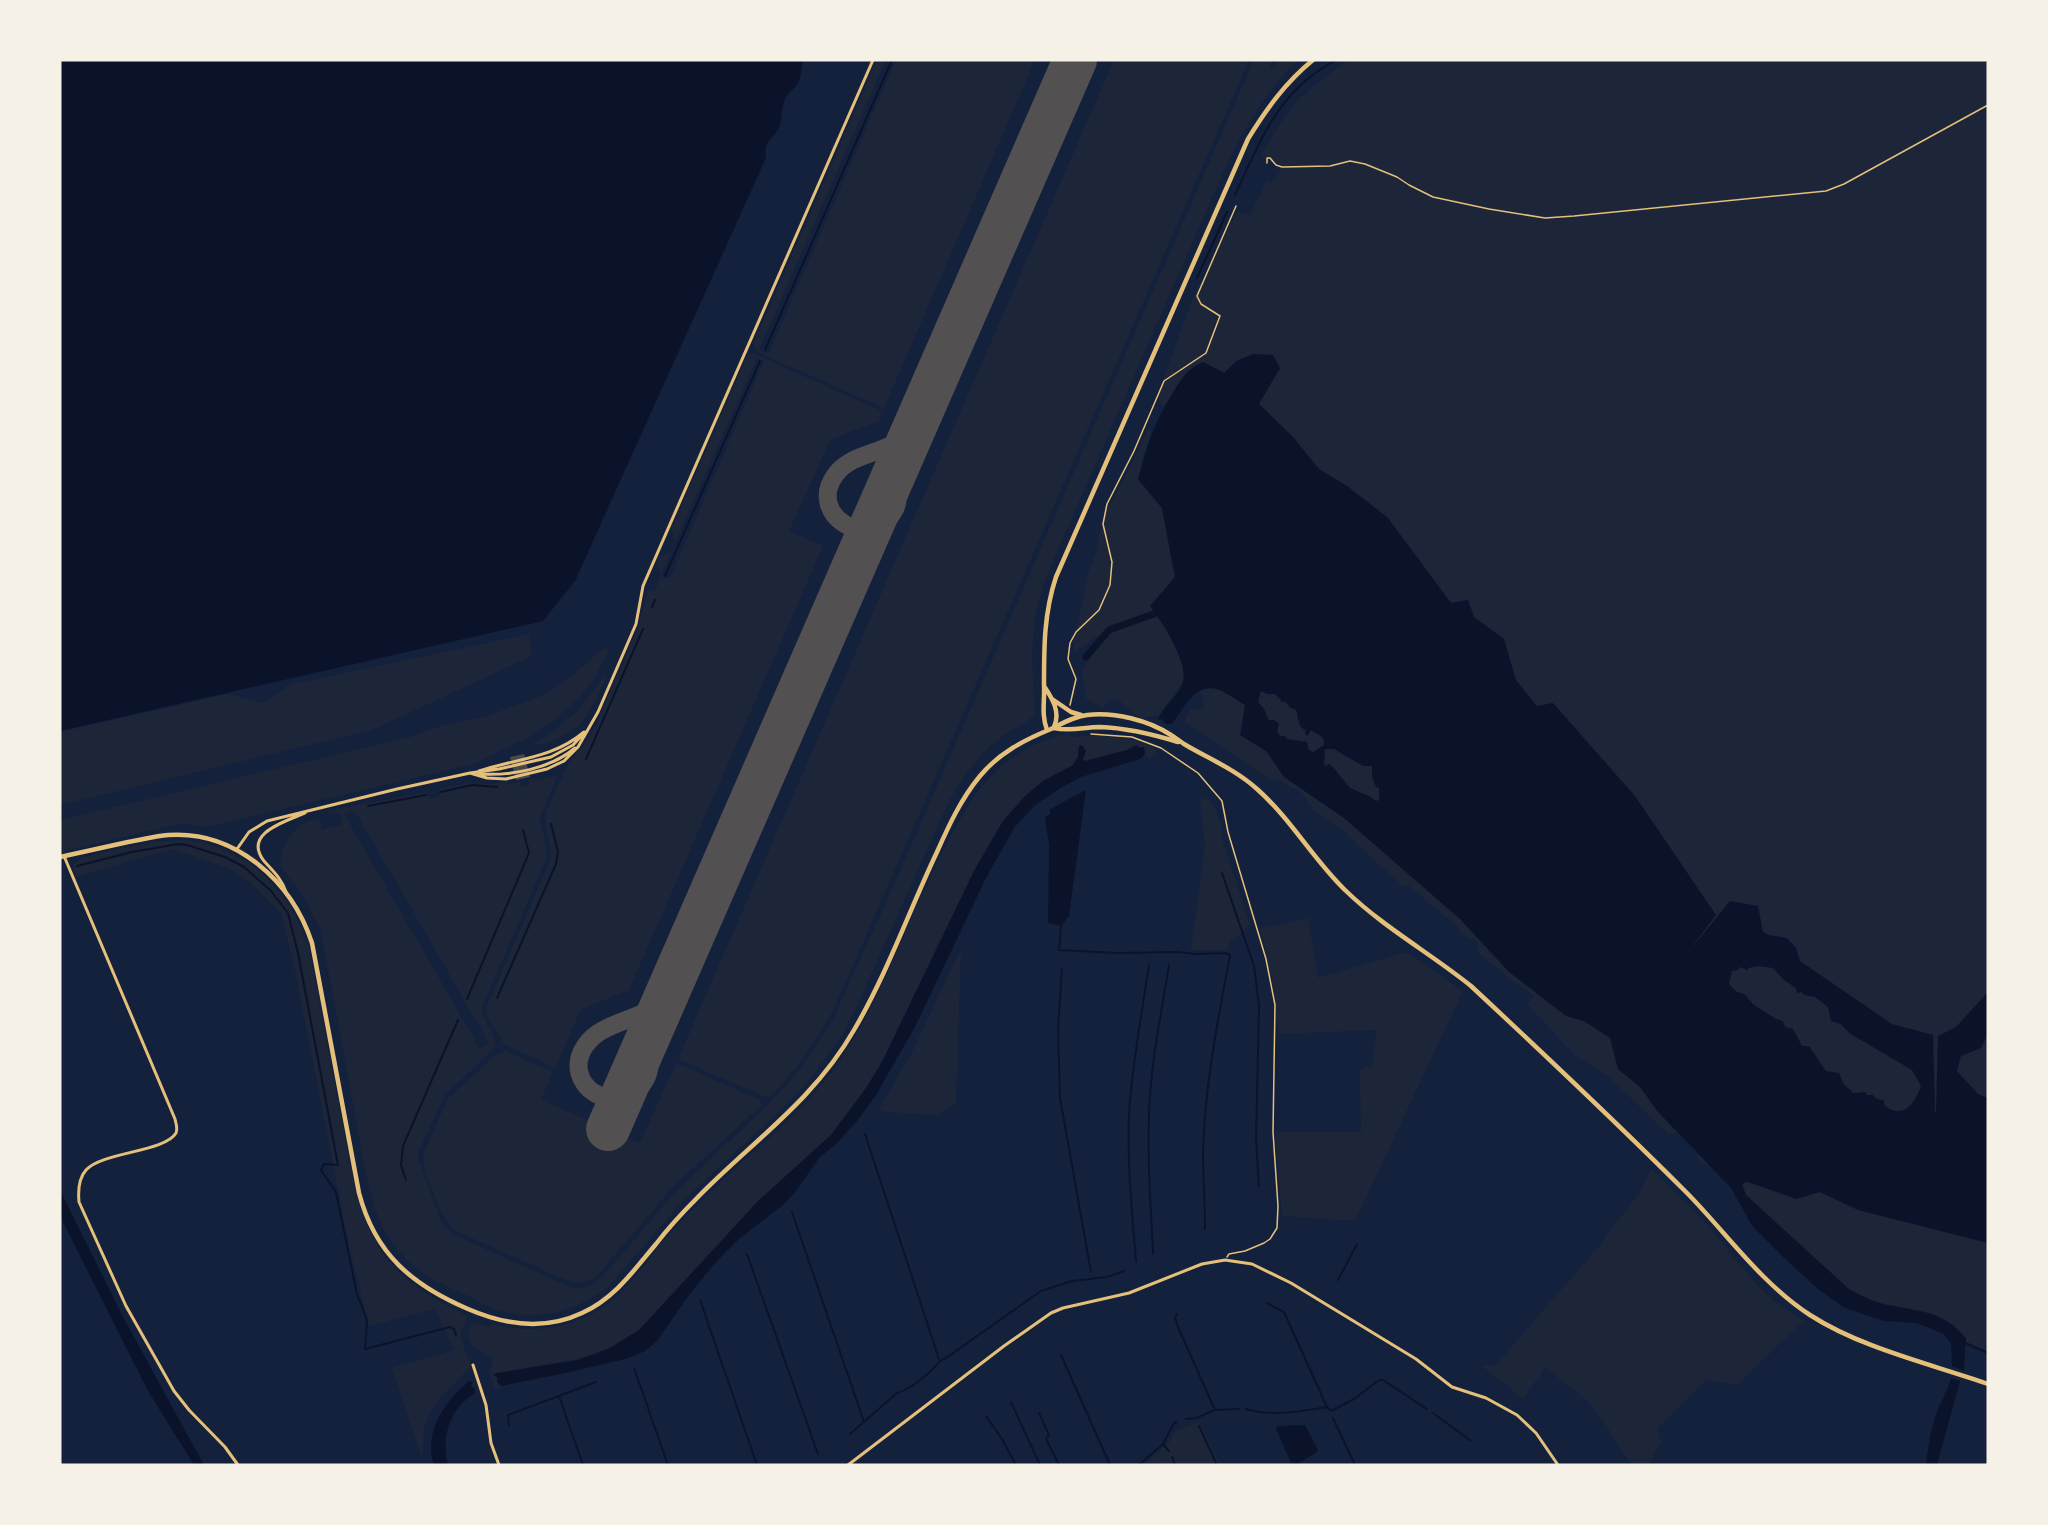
<svg xmlns="http://www.w3.org/2000/svg" width="2048" height="1525" viewBox="0 0 2048 1525" font-family="'Noto Serif',serif">
  <rect width="100%" height="100%" fill="#14213d"/>
  <!-- green -->
  <path fill="#1d2539" fill-rule="evenodd" d="M877,60H886L760,348V351L769,353L896,60H1035L884,408L757,352L753,344Z
    M1114,60H1249L833,1011C814,1042 795,1073 769,1097L763,1096L678,1059Z
    M1254,60H1272L1269,70L1281,60H1299C1265,91 1245,128 1225,168L1047,575C1028,621 1032,665 1035,713C1027,725 1011,729 1000,738C978,755 963,778 949,801L854,1012L841,1037L811,1078L788,1103L683,1201L608,1287C574,1312 533,1324 492,1308C482,1304 473,1298 464,1294C431,1280 413,1271 391,1241C377,1221 371,1197 366,1174L321,931L303,896L281,867C281,844 292,825 316,819L321,822V830L343,824L340,814L336,812L326,814L337,809L427,792L429,799L440,796L439,789L468,783L492,784L507,781L508,784L520,782L521,787L529,785L528,780L535,778L537,780L557,776L540,818L546,846V859L482,1007C482,1023 497,1033 495,1048L445,1095L419,1150L418,1157L440,1220L452,1234L570,1287C586,1290 594,1285 605,1274L677,1190L763,1110L799,1071L832,1021L882,912ZM355,811L489,1043L480,1049L344,814Z
    M1350,60H1988V1355L1959,1338L1946,1326L1859,1301L1778,1236L1717,1165L1699,1163L1696,1147L1679,1132L1668,1134L1607,1075L1577,1057L1527,1005L1535,996L1507,977L1479,953L1477,941L1461,934L1458,927L1408,885L1401,887L1399,882L1364,851L1339,826L1332,824L1313,809L1301,792L1286,785L1278,779L1272,781L1185,722L1190,708L1197,710L1204,709L1203,696L1183,681L1159,716L1142,718L1135,715L1121,702L1110,699L1103,709L1086,698L1081,671L1093,653L1108,637L1100,634L1074,653L1073,646L1088,573L1097,550L1099,535L1107,510L1122,483L1148,430H1151L1138,479L1162,508L1173,570L1388,518L1347,486L1319,469L1292,436L1258,404L1280,368L1238,360L1224,373L1203,362C1184,370 1175,393 1162,408L1158,394L1192,300L1237,211L1250,215L1267,181L1271,183L1279,174L1281,165L1261,156C1287,109 1304,88 1350,60Z
    M748,354H755L882,411L878,421L830,440L789,531L823,546L629,990L581,1009L555,1068L504,1044L488,1019L486,1011L487,1006L550,861C554,844 542,828 546,812L569,762L586,742L596,725L639,625L648,590L654,592C659,583 664,574 656,565L660,556L669,553L675,540L671,530ZM757,358L764,361L671,576L668,579L662,576V572Z
    M529,634L532,656L372,730L60,805V732L227,694L262,703L293,684Z
    M605,647L610,650L593,680L579,698L556,719L529,737L474,764L206,827L182,823L60,852V820L410,737L443,725L484,717L532,700L546,693L574,674Z
    M605,674C605,680 601,689 598,695C584,728 568,737 535,746L534,743C564,727 587,703 605,674Z
    M1068,734L1072,737C1099,735 1133,735 1157,750L1150,759L1145,756L1144,747L1133,746L1127,750L1085,761L1083,759L1079,746L1078,757L1073,765L1043,781L1003,821L974,871L882,1062L866,1088L831,1135L758,1201L653,1318C611,1357 578,1359 524,1368C515,1370 506,1372 497,1373L493,1375L497,1376L496,1380L500,1384L501,1388L495,1389L489,1372L492,1367L491,1358C476,1347 459,1343 474,1322L489,1327L491,1324C525,1332 561,1331 592,1314C631,1293 650,1253 679,1223C699,1203 718,1184 738,1166C778,1130 818,1096 847,1050C887,986 910,913 946,846C959,821 973,794 993,774C1013,753 1039,740 1068,734Z
    M1207,798L1215,808L1221,824L1222,839L1250,924L1238,936L1232,939L1227,950H1191L1205,847L1200,801Z
    M184,840C247,847 290,888 309,948L356,1194C376,1262 407,1287 468,1316L460,1336L471,1366L434,1405L424,1427L422,1458L392,1368L454,1350L435,1309L369,1326L349,1246L295,970L281,913L248,881L231,869L173,849L76,877L73,869L75,863L83,857L151,842Z
    M1308,918L1318,978L1406,952L1463,991L1355,1221L1282,1216L1275,1132H1361L1360,1069L1372,1065L1377,1030L1278,1034C1277,997 1270,964 1259,929Z
    M961,949L956,1103L937,1115L887,1112L878,1110L911,1054Z
    M505,1051L553,1072L541,1100L640,1143L676,1063L760,1100L761,1105L673,1187L595,1278L583,1283L568,1281L454,1230L443,1216L425,1172L423,1155L448,1098L496,1055Z
    M1652,1169L1710,1228L1750,1277L1774,1301L1803,1321L1737,1385L1706,1380L1657,1429L1661,1441L1649,1465H1633C1619,1450 1611,1430 1598,1414C1583,1395 1565,1382 1545,1368L1523,1399L1482,1366H1495L1600,1245C1611,1225 1629,1210 1641,1190C1645,1183 1646,1176 1652,1169Z
    M1199,1422L1220,1465H1144L1167,1445L1176,1431Z"/>
  <!-- water -->
  <path fill="#0b132b" fill-rule="evenodd" d="M60,60H803C801,68 802,76 798,83C792,93 786,91 783,106C781,113 782,123 778,129C771,142 763,141 766,158L575,581L543,621L60,731Z
    M1253,354L1273,355L1280,368L1259,404L1292,436L1319,469L1347,486L1388,518L1451,603L1468,600L1474,617L1504,639L1516,680L1537,706L1553,703L1635,796L1716,915L1686,955L1730,901L1758,906L1763,932L1769,935L1787,938L1796,948L1800,961L1892,1024L1933,1035L1935,1112H1936L1938,1036L1956,1027L1988,992V1034L1981,1048L1961,1056L1957,1071L1978,1094L1988,1098V1243L1858,1210L1820,1192L1796,1199L1754,1184L1746,1182L1742,1184L1746,1195L1849,1289C1863,1297 1878,1304 1894,1306C1924,1312 1944,1312 1966,1338L1964,1371L1952,1366L1951,1344L1944,1334L1917,1323L1884,1321L1845,1308L1818,1289L1783,1257L1752,1226L1731,1188L1658,1112L1640,1087L1618,1069L1610,1038L1584,1021L1566,1016L1509,972L1460,919L1344,818L1284,777L1266,751L1240,735L1245,705C1236,700 1228,693 1219,690C1196,681 1183,709 1172,724H1165L1162,719L1158,720C1162,707 1176,698 1182,685C1191,665 1162,622 1150,606L1175,577L1162,508L1138,479C1146,450 1153,424 1169,400C1178,384 1185,369 1203,362L1224,373L1238,360ZM1261,691L1267,694H1275L1281,700V703L1283,701L1288,704L1289,707L1296,710C1299,717 1297,728 1306,730L1305,733L1307,736L1311,730C1318,736 1325,734 1324,745L1313,752L1309,750L1307,742L1287,739L1285,736H1280L1277,731L1279,724L1274,720H1269L1264,709L1258,702ZM1325,749H1334L1363,766H1372V777L1376,787L1379,788V800L1376,801L1369,796L1350,788L1332,766L1329,764L1325,766L1324,764ZM1757,966L1773,968L1784,980L1796,988L1797,993L1802,992L1804,995L1815,997L1828,1007L1831,1021L1841,1024L1849,1033L1912,1070L1921,1086C1915,1103 1903,1121 1884,1105V1100L1877,1099L1873,1095H1867L1865,1092L1853,1093L1843,1083L1839,1073L1826,1071L1809,1046H1802L1793,1029L1785,1027L1783,1021L1776,1019L1754,1005L1744,994L1737,992L1729,984L1732,971L1738,970L1740,967L1747,970L1749,968Z
    M1082,745L1086,751L1083,759L1085,761L1127,750L1137,745L1138,748L1144,747C1145,753 1146,755 1140,759L1081,777L1059,789L1035,805L1014,828L985,880L916,1025L876,1095L857,1121L837,1143L819,1158L796,1191L782,1206L739,1239L715,1263L689,1295L657,1341L645,1351L626,1359L561,1374L501,1386L497,1383L498,1378L493,1375L497,1373L578,1360L608,1349L639,1330L758,1201L831,1135L866,1088L882,1062L974,871L1003,821L1024,797L1043,781L1073,765L1078,757L1079,746Z
    M1086,790L1069,916L1061,926L1048,923L1049,846L1045,817L1050,814V809Z
    M60,1190L122,1315L204,1465H194L148,1391L60,1216Z
    M1951,1378L1960,1381L1937,1465H1926C1928,1447 1931,1426 1938,1409C1943,1398 1948,1389 1951,1378Z
    M469,1381L473,1382L471,1387L475,1388L474,1394C449,1409 441,1439 448,1465H434C423,1432 445,1401 469,1381Z
    M1305,1425L1318,1450L1317,1452L1296,1465H1292L1276,1429L1277,1426Z"/>
  <g fill="none" stroke-linecap="round" stroke-linejoin="round">
    <!-- stream -->
    <path stroke="#0b132b" stroke-width="2" d="M1235,195C1253,157 1270,112 1302,84C1311,75 1324,67 1336,60
      M1197,278L1227,212
      M765,350L892,60
      M665,576L760,361
      M652,607L655,600
      M586,759L643,629
      M440,792L472,785L497,787
      M368,806L426,795
      M77,866L132,852L178,844L187,845L225,857L244,867L271,891L288,913L298,953L338,1165L324,1164L321,1170L336,1192L357,1294L367,1320L365,1349L450,1327L454,1329L456,1335
      M1222,873L1254,966L1259,1006L1256,1141L1259,1186
      M1061,926L1059,950L1117,953L1176,952L1197,954L1226,953L1230,955C1218,1019 1205,1085 1203,1151C1203,1177 1205,1203 1205,1229
      M1062,968L1058,1030L1060,1098L1091,1272
      M497,998L556,864L558,852L551,824
      M467,999L529,853L523,830
      M865,1134L939,1359
      M406,1180L401,1165L403,1146L458,1020
      M792,1212L864,1422
      M747,1254L818,1454
      M1153,1254C1151,1209 1147,1162 1149,1116C1150,1066 1161,1015 1169,965
      M1136,1261C1132,1212 1127,1163 1129,1114C1132,1064 1142,1014 1149,964
      M1338,1280L1357,1244
      M700,1300L757,1465
      M1267,1303L1284,1312L1327,1407
      M1177,1314L1175,1318L1178,1327L1215,1410
      M1963,1342L1988,1353
      M1061,1355L1110,1465
      M634,1368L668,1465
      M559,1396L583,1465
      M1011,1402L1040,1465
      M1246,1409C1271,1417 1302,1411 1327,1407L1331,1411L1354,1399L1379,1380H1383L1427,1409
      M1039,1413L1049,1435L1046,1439L1059,1465
      M1433,1413L1471,1441
      M986,1416L1002,1439L1016,1465
      M1333,1418L1355,1465
      M1186,1419L1196,1418L1215,1410L1239,1409
      M509,1425L508,1415L596,1382
      M1199,1426L1217,1465
      M850,1434L897,1393C909,1390 926,1376 935,1367C939,1362 940,1360 946,1358L1041,1291L1072,1281L1107,1277L1124,1271
      M1163,1444L1169,1451
      M1172,1457L1175,1465
      M1139,1465L1163,1444L1174,1423L1177,1422"/>
    <!-- canal -->
    <path stroke="#0b132b" stroke-width="7" d="M1086,657L1109,630L1162,611"/>
    <!-- taxiway -->
    <path stroke="#525050" stroke-width="18" d="M903,453C901,460 898,468 897,475C896,488 901,499 894,511C869,554 805,514 836,474C851,454 880,454 900,440C907,436 911,430 916,424
      M663,999C659,1011 652,1024 650,1038C647,1054 654,1067 644,1082C618,1121 559,1085 585,1046C604,1018 646,1023 665,995"/>
    <!-- runway -->
    <path stroke="#525050" stroke-width="44" d="M608,1129L1075,60"/>
  </g>
  <!-- building -->
  <path fill="#48494c" d="M524,754L530,777L516,780L510,757Z"/>
  <g fill="none" stroke-linecap="round" stroke-linejoin="round">
    <!-- path -->
    <path stroke="#e5c07b" stroke-width="1.5" d="M1267,163V158H1270L1276,165L1282,167L1330,166L1350,161L1365,164L1397,177L1409,185L1433,197L1489,209L1545,218L1574,216L1826,191L1844,184L1988,105
      M1070,705L1076,679L1068,659L1070,643L1076,632L1099,610L1110,585L1112,562L1103,524L1107,504L1134,451L1164,381L1206,353L1220,316L1201,304L1197,296L1236,206
      M1091,734L1132,737L1161,748L1198,773L1222,801L1228,832L1266,959L1275,1005L1273,1132L1278,1206L1277,1228L1270,1239L1264,1243L1245,1251L1229,1254L1227,1257"/>
    <!-- minor -->
    <path stroke="#e5c07b" stroke-width="3" d="M479,771C515,759 554,758 584,732
      M470,773L487,778L506,779L547,769L564,761L578,747L598,712L636,624L643,586L873,60
      M479,774C511,776 550,769 575,748
      M237,849L249,832L267,821L397,789L470,773L499,769L551,757L573,745L585,732
      M64,856L175,1119C176,1124 178,1128 176,1133C165,1152 102,1152 86,1170C78,1179 78,1191 79,1202L126,1306L174,1391L189,1410L225,1447L238,1465
      M286,892C282,879 273,871 264,861C242,833 287,821 305,813
      M473,1365L486,1405L491,1443L499,1465
      M848,1465L1004,1346L1051,1313L1063,1308L1129,1293L1202,1264L1225,1260L1252,1264L1291,1283L1416,1359L1452,1387L1486,1398L1517,1415L1536,1433L1558,1465"/>
    <!-- tertiary -->
    <path stroke="#e5c07b" stroke-width="4.5" d="M1044,686C1052,698 1061,712 1054,727
      M1052,699L1071,712L1081,715
      M1047,730C1041,714 1045,700 1044,684C1044,647 1044,613 1056,577L1248,139C1267,108 1286,82 1313,60"/>
    <!-- secondary -->
    <path stroke="#e5c07b" stroke-width="4.5" d="M1054,728C1070,732 1084,727 1100,727C1128,728 1152,734 1178,742
      M60,857C82,852 105,847 128,842C141,840 155,836 168,835C236,830 292,882 312,943L359,1193C375,1254 412,1285 468,1309C505,1325 544,1331 582,1313C615,1298 634,1270 656,1244C669,1227 683,1212 698,1197C753,1141 814,1100 854,1030C887,974 909,911 937,852C949,825 961,799 980,776C999,753 1024,740 1051,729C1063,723 1073,717 1087,715C1115,712 1148,720 1171,735C1172,735 1182,743 1184,744C1209,759 1235,769 1257,789C1291,819 1313,859 1345,890C1383,927 1430,953 1471,986C1544,1054 1617,1123 1688,1194C1728,1235 1761,1283 1810,1315C1861,1348 1931,1364 1988,1384"/>
  </g>
  <!-- border -->
  <rect width="2048" height="1525" fill="none" stroke="#f6f1e7" stroke-width="123"/>
</svg>
